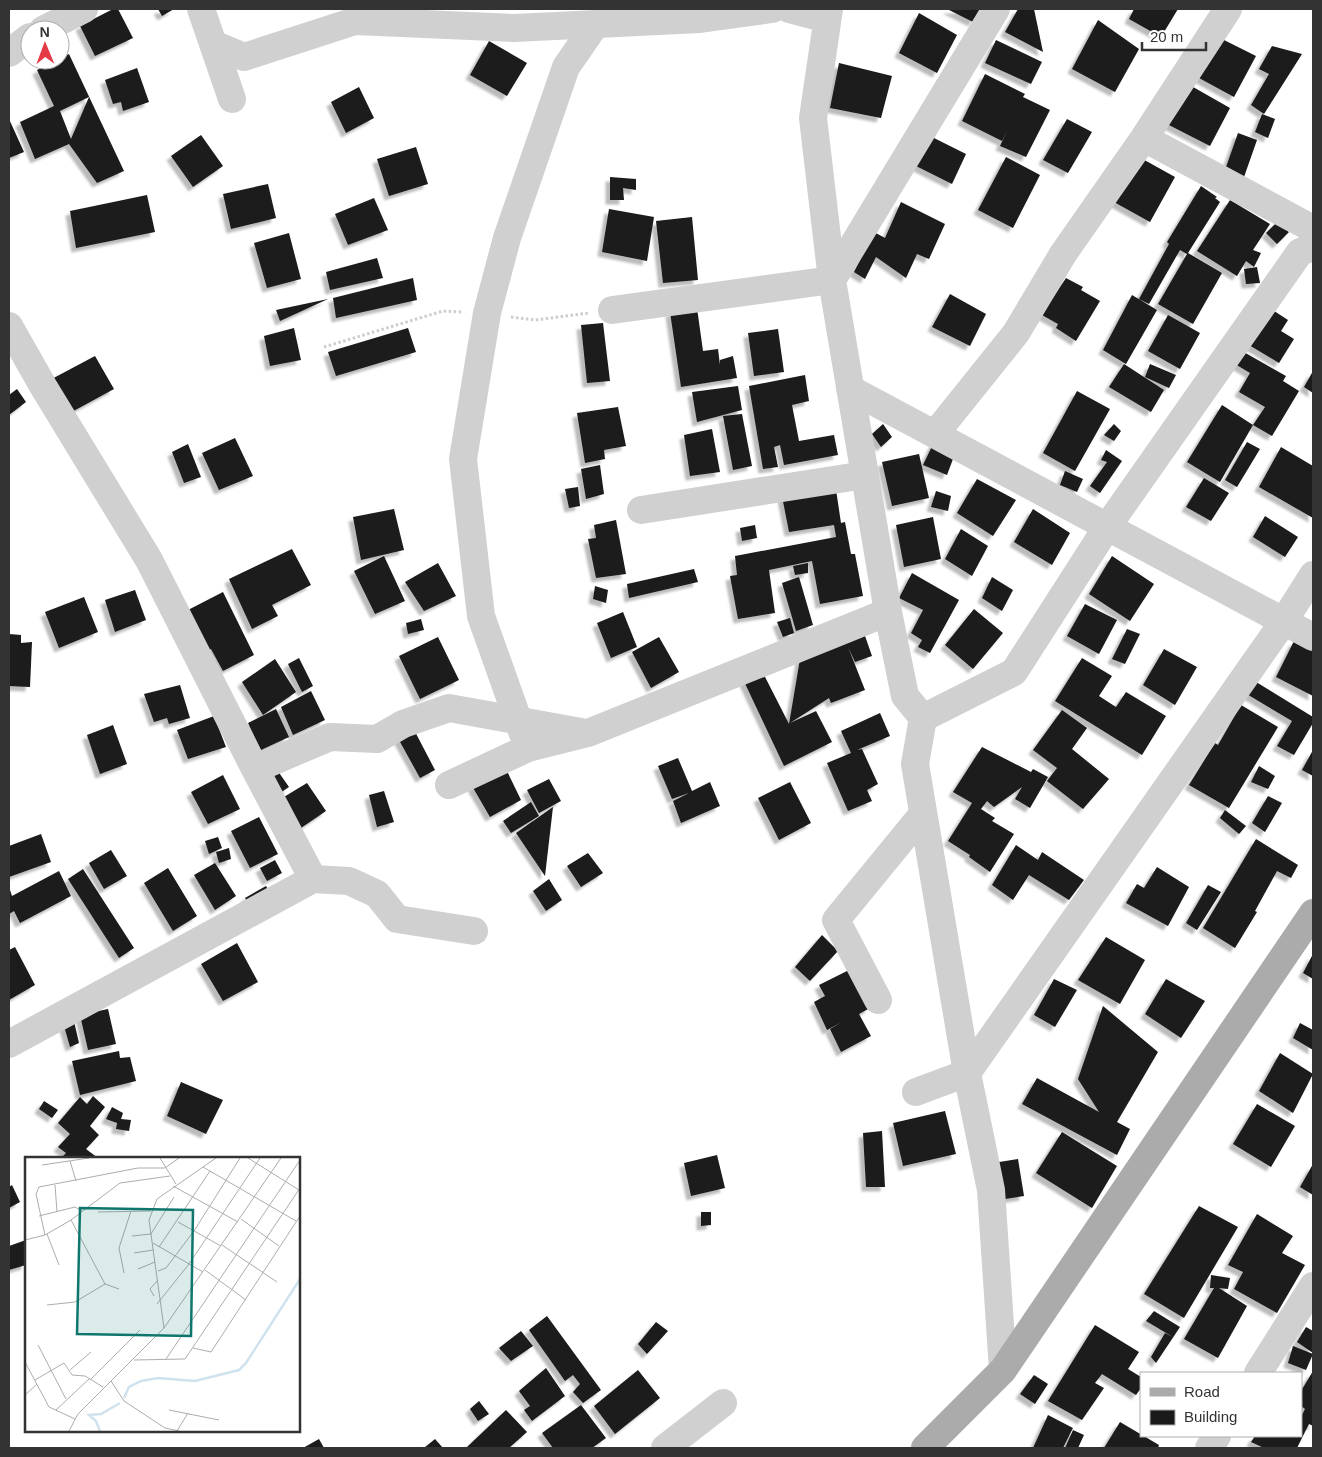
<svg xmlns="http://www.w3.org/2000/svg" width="1322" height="1457" viewBox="0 0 1322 1457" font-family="Arial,sans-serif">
  <defs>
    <filter id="shadow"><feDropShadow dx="-4.5" dy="4.5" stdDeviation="1" flood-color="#0004"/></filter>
  </defs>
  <rect width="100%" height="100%" fill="#fff"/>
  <!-- building -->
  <path fill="#1a1a1a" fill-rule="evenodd" filter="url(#shadow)" d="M113,9H118L133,38L95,56L80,26Z
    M158,9H174L162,16Z
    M947,9H980L973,22Z
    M1018,9H1034L1043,52L1005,32Z
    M1134,9H1178L1161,37L1129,19Z
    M919,13L957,35L937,73L899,53Z
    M1098,20L1139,49L1115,92L1072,69Z
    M1210,33L1256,56L1234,97L1188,72Z
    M996,40L1042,62L1031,84L985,63Z
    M489,41L527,63L507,96L470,75Z
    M1272,46L1302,54L1264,114L1251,105L1269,74L1259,69Z
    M69,54L124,171L97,183L69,144L35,159L20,122L54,106L37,70ZM89,97L71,139L60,111Z
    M839,63L892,76L881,118L830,108Z
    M137,68L149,102L123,111L121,102L113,104L105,80Z
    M985,74L1025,94L1023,97L1050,110L1026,157L1000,146L1008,129L1002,141L962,121Z
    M1186,83L1230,108L1210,146L1165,123Z
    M359,87L374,118L346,133L331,102Z
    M1262,114L1275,119L1268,138L1255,132Z
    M9,119L24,152L9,158Z
    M1067,119L1092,132L1068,173L1043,160Z
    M1238,133L1257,140L1244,177L1225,170Z
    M201,135L223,166L193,187L171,156Z
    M930,136L966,154L952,184L916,166Z
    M416,147L428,184L389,196L377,159Z
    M1006,157L1040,175L1013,228L978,210Z
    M1139,157L1175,177L1150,222L1114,202Z
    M610,177L636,179V190L623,188L624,200H610Z
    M268,184L276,218L231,229L223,194Z
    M1201,186L1217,197L1215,198L1220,202L1188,253L1222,273L1193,324L1158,304L1187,254L1180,250L1149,304L1139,299L1169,244L1167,242Z
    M147,195L155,232L76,248L70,211Z
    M374,198L388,230L348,245L335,214Z
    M1230,200L1270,224L1253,250L1261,253L1254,267L1246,261L1237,276L1197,251Z
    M901,202L945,224L929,259L917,254L906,278L876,257L865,279L854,272L874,232L885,238Z
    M609,209L654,217L647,261L602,252Z
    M692,217L698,280L663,283L656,221Z
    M1277,222L1289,232L1277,244L1266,233Z
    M289,233L301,279L267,288L254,243Z
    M377,258L383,278L330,290L326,272Z
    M1257,267L1260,283L1246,284L1244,269Z
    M413,278L417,300L336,318L333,298Z
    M1066,278L1083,287L1081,290L1100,301L1076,341L1056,328L1058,324L1042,315Z
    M950,294L986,314L970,346L932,327Z
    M1132,295L1157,310L1126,364L1103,350Z
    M328,299L280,321L276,310Z
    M697,308L703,351L718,349L720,365V360L733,356L737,378L681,387L670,312Z
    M1271,309L1288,320L1281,331L1294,339L1279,363L1249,345Z
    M1168,315L1200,333L1180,369L1148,351Z
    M603,323L610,381L587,383L581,325Z
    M294,328L301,360L270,366L264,336Z
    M408,328L416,352L336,376L328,352Z
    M778,329L784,372L754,376L748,333Z
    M1242,351L1286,376L1283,381L1299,391L1272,436L1253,425L1265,407L1239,392L1250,373L1235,364Z
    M95,356L114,389L68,414L48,381Z
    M1124,364L1164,390L1151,412L1109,387Z
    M1150,364L1176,375L1169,388L1145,377Z
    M1313,371V393L1304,387Z
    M805,375L809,401L792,405L799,441L834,435L838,455L784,465L780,445L774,447L778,467L763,469L749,386Z
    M738,386L742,410L697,422L692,392Z
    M17,389L26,402L9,415V395Z
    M1077,391L1110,409L1075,471L1043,453Z
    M1222,405L1253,425L1220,482L1187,462Z
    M618,407L626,446L604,450L605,459L585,463L577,413Z
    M742,414L752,466L733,470L723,416Z
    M883,424L892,437L881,447L872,434Z
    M1114,424L1121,431L1114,441L1104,435Z
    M712,429L720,472L690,476L684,435Z
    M235,438L253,476L219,490L202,453Z
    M934,442L956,451L947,475L923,465Z
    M1247,442L1260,449L1237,487L1225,480Z
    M188,444L201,477L184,483L172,452Z
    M1281,447L1313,466V518L1259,487Z
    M1106,450L1122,461L1100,493L1090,486L1107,462L1101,460Z
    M919,454L929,498L892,506L882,462Z
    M600,465L604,494L586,499L581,469Z
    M1065,471L1083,479L1077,492L1060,485Z
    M1204,478L1229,493L1211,521L1186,507Z
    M977,479L1016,500L993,536L957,513Z
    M835,483L841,523L845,522L851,554H855L863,596L820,604L812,561L769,570L775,613L738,619L730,576L737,575L735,556L836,537L834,525L789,532L781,491Z
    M578,487L580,506L569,508L565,489Z
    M936,491L951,496L948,511L931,507Z
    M394,509L404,550L361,560L353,517Z
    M1033,509L1070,533L1052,565L1014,542Z
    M1265,516L1298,537L1285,557L1253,537Z
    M933,517L941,559L904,567L896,525Z
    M616,520L626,574L596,578L588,539L596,538L594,525Z
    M755,525L757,538L742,541L740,528Z
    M961,529L988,546L972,576L945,559Z
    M292,549L311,585L272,605L278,616L252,629L229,579Z
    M384,556L405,601L375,614L354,571Z
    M1112,556L1154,584L1130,621L1089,594Z
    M438,563L456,596L424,611L405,582Z
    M808,563V573L795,575L793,566Z
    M694,569L698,582L629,598L627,584Z
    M912,573L959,600L930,653L918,647L922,640L911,633L923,610L899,598Z
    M799,577L813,625L796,631L782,583Z
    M992,577L1013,590L1002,611L982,598Z
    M595,586L608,590L606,603L593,599Z
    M135,590L146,620L115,632L105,600Z
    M223,592L254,655L223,671L211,649L207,651L188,610Z
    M84,597L98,632L59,648L45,612Z
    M1085,604L1117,620L1099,654L1067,636Z
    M974,609L1003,633L973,669L945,645Z
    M623,612L637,647L611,658L597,623Z
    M790,618L794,633L783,637L777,622Z
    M421,619L424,630L408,634L406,623Z
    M1127,629L1140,634L1125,664L1112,659Z
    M864,633L872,656L855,662L848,647L865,690L831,703L829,698L790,723L816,711L832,742L784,766L741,675L759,665L789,724L800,659Z
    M9,634L21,635V643L32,642L30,687L9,686Z
    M438,637L459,680L420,699L399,656Z
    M659,637L679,672L651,688L632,652Z
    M1294,641L1313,651V696L1276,677Z
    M1164,649L1197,667L1175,705L1143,685Z
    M299,658L313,686L302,692L288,664Z
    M1082,658L1112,676L1099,696L1116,707L1126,692L1166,716L1142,755L1055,701Z
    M275,659L296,692L263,715L242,682Z
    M1248,677L1313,717V723L1294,755L1277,746L1292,721L1240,690Z
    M180,685L190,718L169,724L167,718L154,722L144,694Z
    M311,691L325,720L293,735L281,707Z
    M1241,705L1278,727L1229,808L1189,785L1215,743L1218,745Z
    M276,709L289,737L261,750L248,723Z
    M1062,710L1087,728L1072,749L1109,779L1083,809L1047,781L1057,768L1033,750Z
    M880,713L890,736L857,750L862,749L878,784L867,790L872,801L848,811L827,763L851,753L841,731Z
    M214,716L226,747L188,759L177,730Z
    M411,724L435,770L420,778L394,731Z
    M113,725L127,764L100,774L87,735Z
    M982,747L1031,772L1033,769L1048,777L1030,808L1015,799L1022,787L994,807L987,801L981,809L995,818L992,821L1014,834L990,872L969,857L970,855L948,841L972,803L953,792Z
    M1313,750V776L1302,770Z
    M678,758L692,791L710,782L720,806L681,823L673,801L689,793L672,799L658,766Z
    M1259,766L1275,776L1268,789L1251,782Z
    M275,767L289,787L277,795L262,775Z
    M506,769L521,800L490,817L472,786Z
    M223,775L240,809L208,824L191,792Z
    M549,779L561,801L539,813L527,790Z
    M790,782L811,823L779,840L758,798Z
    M307,783L326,811L298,830L279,800Z
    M384,791L394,822L377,827L369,795Z
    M1268,796L1282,803L1265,832L1252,823Z
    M531,802L539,816L511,833L503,821Z
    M553,807L545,876L516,833Z
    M1225,810L1246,826L1239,834L1220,818Z
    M259,817L278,854L250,868L231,831Z
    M41,834L51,862L9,877V846Z
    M218,837L222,848L209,854L205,841Z
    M1256,839L1298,865L1291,878L1277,871L1255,911L1257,912L1235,948L1203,928Z
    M1016,845L1038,860L1042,852L1084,880L1069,900L1029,875L1013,900L992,885Z
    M229,848L231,859L219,863L216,852Z
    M111,850L127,876L104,889L89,863Z
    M588,853L603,873L581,887L567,866Z
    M275,860L282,873L267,881L260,868Z
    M215,863L236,896L215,910L194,875Z
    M1157,867L1189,887L1168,926L1126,903L1137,884L1144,888Z
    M168,868L197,916L173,931L144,883Z
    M83,869L134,948L119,958L68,879Z
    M59,871L71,896L20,923L14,911L9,914V891L10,890L12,896Z
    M549,879L562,900L546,911L533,891Z
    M1208,885L1221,892L1197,930L1186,923Z
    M266,886L272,896L249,905L245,898Z
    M822,935L838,951L810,981L795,967Z
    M1106,937L1145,960L1120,1004L1078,980Z
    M237,943L258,982L223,1001L201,964Z
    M15,947L35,985L9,1000V950Z
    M1313,954V979L1303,973Z
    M851,969L870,1008L859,1014L871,1036L841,1052L830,1029L842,1022L827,1030L814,1002L825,996L819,985Z
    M1054,979L1077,990L1055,1027L1034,1015Z
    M1166,979L1205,1001L1181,1038L1145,1014Z
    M1103,1006L1158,1052L1117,1122L1130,1129L1117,1155L1022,1104L1037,1078L1099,1112L1078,1079Z
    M108,1009L116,1044L88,1050L80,1015Z
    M73,1017L79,1043L70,1047L62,1019Z
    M1300,1023L1313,1030V1050L1293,1038Z
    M119,1051L120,1058L130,1057L136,1081L80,1095L72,1061Z
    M1280,1053L1313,1074L1293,1113L1259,1091Z
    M181,1082L223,1100L206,1134L167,1116Z
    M93,1096L105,1107L90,1126L99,1135L86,1149L98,1158H61L66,1153L58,1147L70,1134L58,1123L80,1097L87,1104Z
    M44,1101L58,1110L52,1118L39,1109Z
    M1257,1104L1295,1126L1271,1167L1233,1144Z
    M112,1107L123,1113L121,1119L131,1120L129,1131L116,1129L117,1123L106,1119Z
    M945,1111L956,1154L903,1166L893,1123Z
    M882,1131L885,1187H866L863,1133Z
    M1062,1132L1117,1166L1092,1208L1036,1173Z
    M717,1155L725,1188L691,1196L684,1163Z
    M1018,1159L1024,1196L999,1200L993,1163Z
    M1313,1164V1195L1300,1187Z
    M12,1185L20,1202L9,1208V1187Z
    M1199,1206L1238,1227L1184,1318L1144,1294Z
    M701,1212H711V1225L701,1226Z
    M1257,1214L1293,1236L1282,1253L1305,1265L1277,1313L1234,1289L1243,1272L1228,1265Z
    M26,1240V1265L9,1270V1246Z
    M1211,1275L1230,1278L1228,1289L1219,1288L1247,1306L1218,1358L1184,1339L1214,1288H1210Z
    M1154,1311L1180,1327L1156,1363L1151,1357L1165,1333L1173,1337L1146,1321Z
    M547,1316L601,1390L583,1403L573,1392L580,1384L573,1375L565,1381L529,1330Z
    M656,1322L668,1331L647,1354L638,1344Z
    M1095,1325L1139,1352L1128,1369L1141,1377V1388L1136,1395L1102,1374L1095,1383L1104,1388L1082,1420L1048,1401Z
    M1306,1327L1313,1331V1353L1297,1342Z
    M521,1331L533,1346L511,1361L499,1348Z
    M1293,1346L1313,1354L1306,1370L1288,1363Z
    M546,1368L565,1396L532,1421L524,1410L530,1406L519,1391Z
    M638,1370L660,1398L615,1434L594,1406Z
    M1313,1371V1426L1309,1424L1297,1448H1264L1251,1442L1255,1436H1301V1417L1305,1409L1301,1406V1391Z
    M1034,1375L1048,1384L1035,1404L1020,1394Z
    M479,1401L489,1414L478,1421L470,1409Z
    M581,1405L606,1438L592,1448H553L542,1433Z
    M506,1410L527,1432L509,1448H466Z
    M1048,1415L1073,1428L1063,1448H1033Z
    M1120,1422L1159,1445L1158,1448H1104Z
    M1073,1430L1084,1435L1078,1448H1065Z
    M319,1439L324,1448H303Z
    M435,1439L443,1448H424Z"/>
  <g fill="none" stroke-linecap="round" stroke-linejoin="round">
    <!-- path -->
    <path stroke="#cdcdcd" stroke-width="3" stroke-dasharray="2.5 2.5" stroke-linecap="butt" d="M511,317L535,320L589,313
      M324,347L443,311L463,312"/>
    <!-- minor -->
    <path stroke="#d0d0d0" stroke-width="28" d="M201,9L232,99
      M789,9L827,19
      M829,9L813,118L832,280L888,612L905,696L923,718L915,764L967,1073L991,1190L1003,1370
      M43,30L84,9
      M213,44L244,57L355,21L514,28L700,19L772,9
      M9,53L30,37
      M1144,138L1313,229
      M612,310L832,280L996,9
      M9,326L43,386L149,560L255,769L313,879
      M850,389L1313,637
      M935,434L1016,333L1063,254L1144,138L1228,9
      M641,510L865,475
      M923,718L1014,672L1107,527L1300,252L1313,247
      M528,748L481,616L463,459L487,313L507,238L566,67L595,25
      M255,769L330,737L377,739L403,724L449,708L581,732
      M449,785L528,748L588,733L888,612
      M878,1000L836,920L922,815
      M9,1044L313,879L349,881L377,894L397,919L474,931
      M916,1092L967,1073L1284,621L1313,575
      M1258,1373L1313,1286
      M665,1448L723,1403
      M1209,1448L1217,1436"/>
    <!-- major -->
    <path stroke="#ababab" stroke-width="28" d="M925,1448L1003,1370L1313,913"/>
  </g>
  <!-- overview -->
  <g transform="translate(25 1157)">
    <rect width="275" height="275" fill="#fff"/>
    <path fill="none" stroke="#cfe2ee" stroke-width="2.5" d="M99,241L104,230L116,224L133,221L170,224L214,213L221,206L275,122M75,274L71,264L64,258L76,257L95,246"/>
    <path fill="none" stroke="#adadad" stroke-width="1" d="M135,1L151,27M223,1L274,33M45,4L51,24M17,8L64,1M178,10L191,1M30,28L32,55M148,29L213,65M73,55L126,54M14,59L50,50L57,54M216,62L254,89M46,63L80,127L94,132M153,65L196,89M22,77L34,108M20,78L11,37L14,30L113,11H140L154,1M107,79L126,77L149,40M0,83L20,78L46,63L95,26L145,19M128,86L178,115M197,88L252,125M134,90L185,14M109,96L128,93M113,112L130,105M180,113L221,143M133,114L141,111L169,74L215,1M99,116L94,91L106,54M237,117L275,59M129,139L125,132L133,123M132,147L164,107L235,1M22,148L50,145L80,127M139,171L124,63L132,42L178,10L271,64M13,188L41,242M168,191L186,195L237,117M141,202L275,3M109,203L160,202L275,31M0,205L24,250L50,262M45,213L66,195M10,223L39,206L47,218L60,219L78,230M65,223L115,173M86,224L99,244L140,271L154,274M0,238L12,227M31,253L64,222M144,253L194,263M44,274L53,257L139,171L256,1M152,274L163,256"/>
    <path fill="#0f766e" fill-opacity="0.15" stroke="#0f766e" stroke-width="2.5" d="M55,51L168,53L166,179L52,177Z"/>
    <rect width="275" height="275" fill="none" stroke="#333" stroke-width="2.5"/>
  </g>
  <!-- border -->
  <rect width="1322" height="1457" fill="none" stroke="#333333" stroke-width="20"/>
  <!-- legend -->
  <rect x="1140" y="1372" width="162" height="65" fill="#ffffff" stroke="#adadad"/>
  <rect x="1150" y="1388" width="25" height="8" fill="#ababab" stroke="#adadad"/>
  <text x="1184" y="1397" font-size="15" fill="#333333">Road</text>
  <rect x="1150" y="1410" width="25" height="15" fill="#1a1a1a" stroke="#adadad"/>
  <text x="1184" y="1422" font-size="15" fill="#333333">Building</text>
  <!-- north arrow -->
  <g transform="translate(45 45) rotate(359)"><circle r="24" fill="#ffffff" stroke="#adadad"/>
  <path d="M0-4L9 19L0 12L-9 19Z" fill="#e63946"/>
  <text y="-8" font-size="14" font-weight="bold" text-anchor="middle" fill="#333333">N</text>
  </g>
  <!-- scale -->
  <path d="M1142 42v8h64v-8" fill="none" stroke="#333333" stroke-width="2.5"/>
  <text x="1150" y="42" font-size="15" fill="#333333" stroke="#ffffff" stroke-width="4" paint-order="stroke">20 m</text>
</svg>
